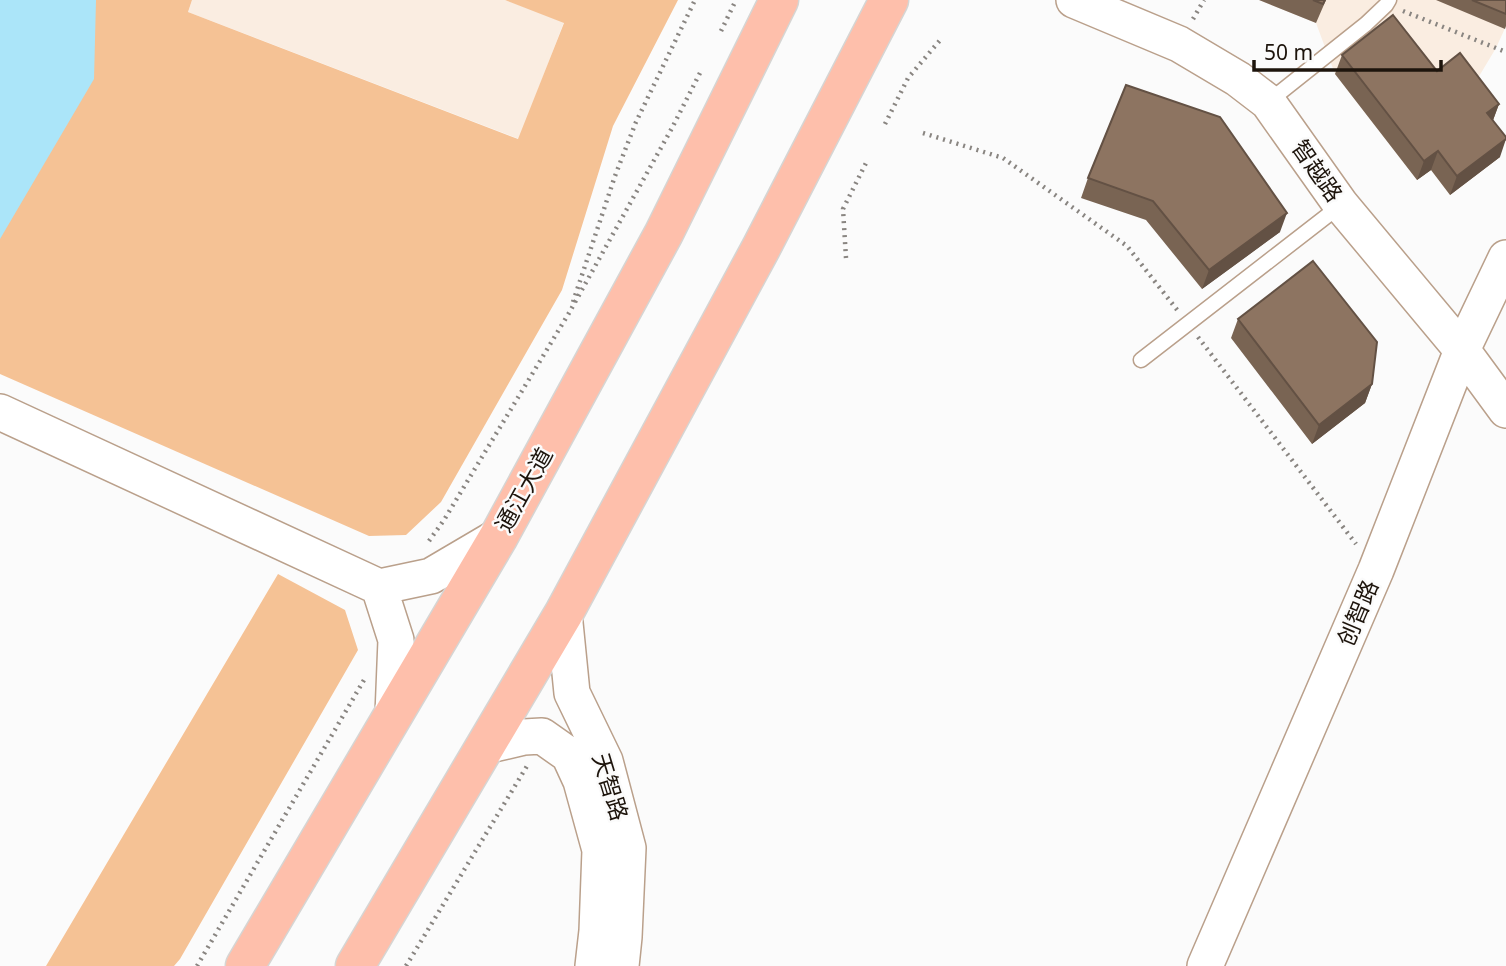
<svg xmlns="http://www.w3.org/2000/svg" width="1506" height="966" viewBox="0 0 1506 966" font-family="'Noto Sans','Noto Sans SC',sans-serif">
  <rect width="100%" height="100%" fill="#fbfbfb"/>
  <!-- built -->
  <path fill="#faede1" d="M192,0H505L564,22L519,139L188,12Z
    M1259,0H1506V26L1496,48L1469,93L1500,157L1450,195L1431,170L1417,180L1335,74L1316,23Z"/>
  <!-- green -->
  <path fill="#f5c295" d="M0,0H192L188,12L518,139L564,23L505,0H678L613,126L562,290L441,502L406,535L369,536L0,374Z
    M278,574L345,610L358,650L180,959L174,966H46Z"/>
  <!-- water -->
  <path fill="#abe5f9" d="M0,0H96L94,79L0,239Z"/>
  <g fill="none" stroke-linecap="round" stroke-linejoin="round">
    <defs>
      <path id="service" d="M1268,102L1366,24L1386,5L1389,0
        M1141,360L1341,205"/>
      <path id="tertiary" d="M1074,0L1179,44L1238,79L1268,102L1341,205L1462,350L1506,410
        M0,412L379,587
        M564,613L572,693L605,761L628,848L624,937L621,966
        M393,714L396,640L379,587L431,576L499,536
        M485,746L524,737L542,736L569,755L581,781L600,850L597,931L593,966
        M1205,966L1376,570L1462,350L1506,258"/>
      <path id="primary" d="M245,966L499,536L664,233L779,0
        M355,966L564,613L761,248L889,0"/>
    </defs>
    <!-- service casing -->
    <use href="#service" stroke="#baa08b" stroke-width="17"/>
    <!-- tertiary casing -->
    <use href="#tertiary" stroke="#baa08b" stroke-width="38"/>
    <!-- primary casing -->
    <use href="#primary" stroke="#d6d5d3" stroke-width="41"/>
    <!-- path -->
    <path stroke="#898581" stroke-width="4.5" stroke-dasharray="2 5" stroke-linecap="butt" d="M1403,11L1506,52
      M1193,19L1204,0
      M721,31L736,0
      M885,124L908,78L941,39
      M923,133L1003,158L1127,246L1178,311
      M846,258L843,209L866,163
      M573,302L615,176L636,122L695,0
      M1198,337L1356,544
      M429,541L444,520L569,313L672,128L700,73
      M197,966L364,680
      M406,966L527,766"/>
    <!-- service -->
    <use href="#service" stroke="#fff" stroke-width="14"/>
    <!-- tertiary -->
    <use href="#tertiary" stroke="#fff" stroke-width="35"/>
    <!-- primary -->
    <use href="#primary" stroke="#febfab" stroke-width="38"/>
  </g>
  <!-- wall -->
  <path fill="#796453" d="M1259,0H1326L1316,23Z
    M1436,0H1506V26L1505,29Z
    M1342,55L1499,104L1493,120L1500,157L1450,195L1431,170L1417,180L1335,74Z
    M1088,178L1280,232L1202,289L1146,220L1081,198Z
    M1238,319L1372,384L1365,403L1312,444L1231,338Z"/>
  <!-- shaded-wall -->
  <path fill="#635144" d="M1499,104L1492,123L1487,113Z
    M1506,139L1500,157L1450,195L1457,176Z
    M1438,151L1431,170L1417,180L1424,161Z
    M1287,213L1280,232L1202,289L1209,270Z
    M1372,384L1365,403L1312,444L1319,425Z"/>
  <!-- building -->
  <path fill="#8d7461" stroke="#635144" stroke-width="2" d="M1313,0H1325L1323,4Z
    M1472,0H1506V14Z
    M1393,15L1437,71L1460,53L1499,104L1487,113L1506,137V139L1457,176L1438,151L1424,161L1342,55Z
    M1126,85L1220,117L1287,213L1209,270L1153,201L1088,178Z
    M1313,261L1377,342L1372,384L1319,425L1238,319Z"/>
  <g text-anchor="middle" stroke-width="5" stroke-linejoin="round" paint-order="stroke">
    <!-- street labels -->
    <g font-size="23" fill="#1d140c" stroke="#fbfbfb">
      <text transform="translate(1317 171) rotate(55)" y="8">智越路</text>
      <text transform="translate(524 490) rotate(-61)" y="8">通江大道</text>
      <text transform="translate(1358 613) rotate(-67)" y="8">创智路</text>
      <text transform="translate(610 787) rotate(73)" y="8">天智路</text>
    </g>
  </g>
  <!-- scale -->
  <path d="M1254 60v10h187v-10" fill="none" stroke="#1d140c" stroke-width="3.5"/>
  <text x="1264" y="60" font-size="21" fill="#1d140c" stroke="#fbfbfb" stroke-width="5" paint-order="stroke">50 m</text>
</svg>
